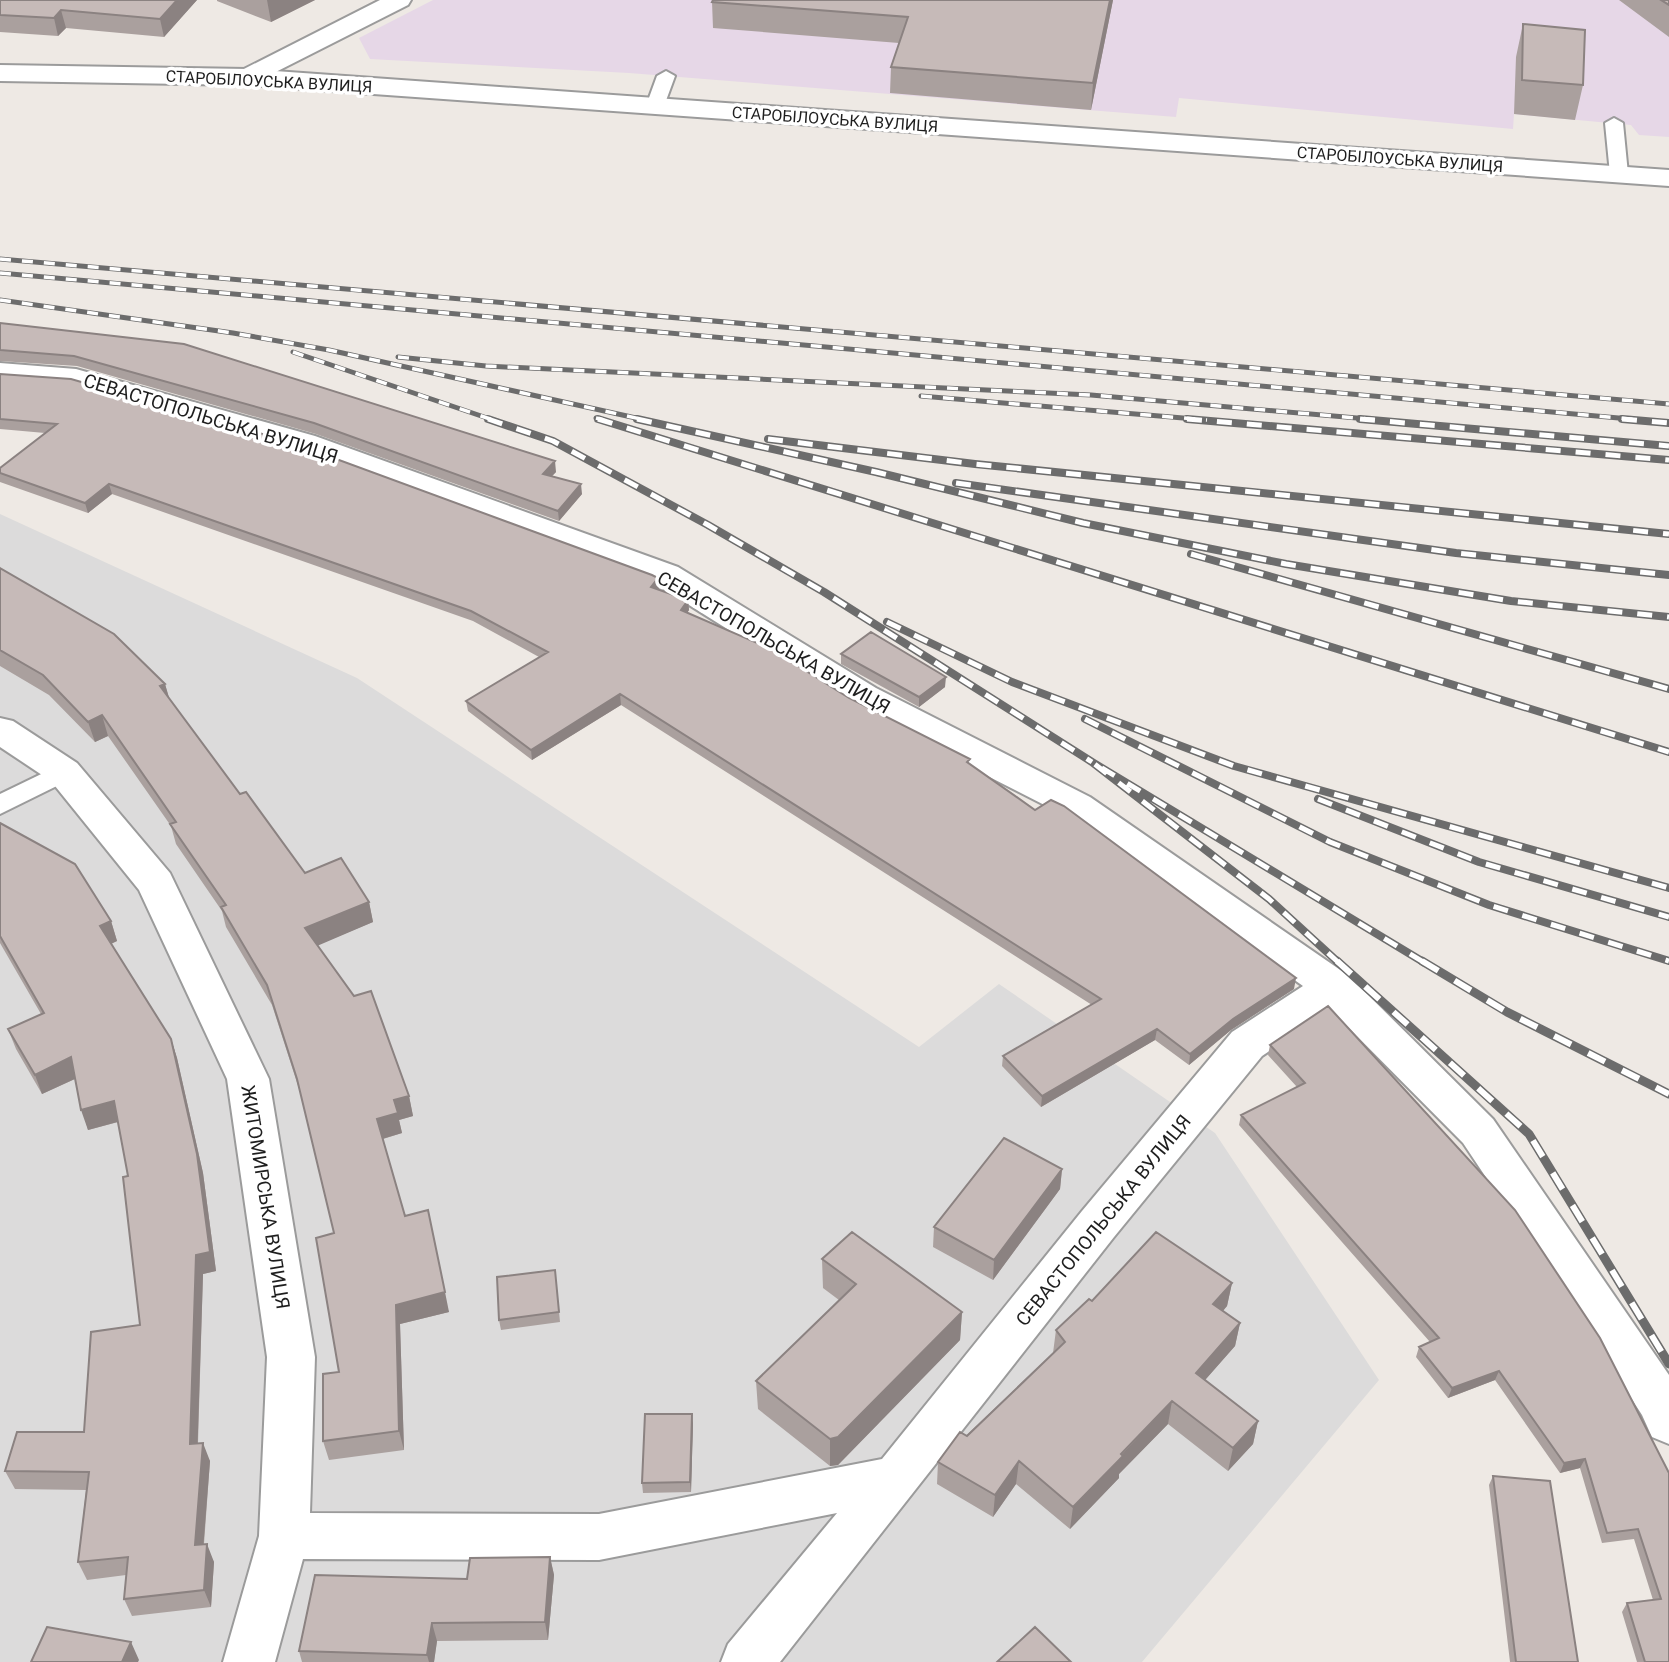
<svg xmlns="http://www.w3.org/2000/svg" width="1669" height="1662" viewBox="0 0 1669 1662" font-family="Roboto,sans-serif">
  <rect width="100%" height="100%" fill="#eee9e4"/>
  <!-- residential -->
  <path fill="#dcdbdb" d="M0,514L357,678L919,1047L999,984L1215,1133L1379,1380L1142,1662H0Z"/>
  <!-- industrial -->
  <path fill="#e6d7e7" d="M433,0H1669V137L1639,135L1631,125L1514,114L1513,129L1179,98L1176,117L629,73L370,59L359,38Z"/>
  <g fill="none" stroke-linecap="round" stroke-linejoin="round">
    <defs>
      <path id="service" d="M666,71L675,76L664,106L655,111L649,110L646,106L657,76Z
        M1614,118L1623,123L1628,174L1619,180L1610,174L1605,123Z
        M64,763L73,766L77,772L73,778L0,814V794Z"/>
      <path id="minor" d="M380,0H411L408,5L256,82L247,85L238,82L234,77L238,72Z
        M0,363L76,369L315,436L678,567L876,688L1090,797L1349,976L1493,1119L1669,1375V1444L1652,1437L1642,1415L1576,1312L1463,1143L1331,1010L1262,1056L1114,1237L780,1662H721L728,1644L837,1513L599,1560L303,1559L275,1662H223L259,1536L267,1357L227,1079L139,890L51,781L0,747V718L13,721L77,763L170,873L269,1079L315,1357L310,1513L599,1514L882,1459L1082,1211L1232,1032L1303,986L1064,815L850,706L654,583L293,450L74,387L0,381Z"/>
      <path id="tertiary" d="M0,65L247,69L1669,170V186L247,85L0,81Z"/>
    </defs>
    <!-- service casing -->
    <use href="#service" stroke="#9b9b9b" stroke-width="4"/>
    <!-- minor casing -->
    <use href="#minor" stroke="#9b9b9b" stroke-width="4"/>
    <!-- tertiary casing -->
    <use href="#tertiary" stroke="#9b9b9b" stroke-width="4"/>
    <!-- service -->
    <use href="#service" fill="#fff" fill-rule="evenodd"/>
    <!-- minor -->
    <use href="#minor" fill="#fff" fill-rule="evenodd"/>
    <!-- tertiary -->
    <use href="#tertiary" fill="#fff" fill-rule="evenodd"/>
    <defs>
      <path id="rail-far2" d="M0,259L1669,404
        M0,273L1641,420
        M0,300L233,333L329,350L645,420
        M293,352L493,420
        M398,357L486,366L1091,395L1380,420
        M921,396L1207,420
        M596,418L604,420"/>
      <path id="rail-far1" d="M488,419L553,441L708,525L824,592L1092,762
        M598,419L1669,752
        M637,419L876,472L1083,523L1286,564L1511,601L1669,617
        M1187,419L1669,460
        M1360,419L1669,446
        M1622,419L1669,423
        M768,439L975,464L1669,534
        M956,483L1456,553L1669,575
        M1191,554L1669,689
        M887,622L1012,682L1234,766L1669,888
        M1085,719L1330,842L1489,905L1669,961
        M1318,799L1479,862L1669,917
        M1339,963L1269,899L1092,762L1425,963"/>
      <path id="rail" d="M1337,961L1529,1134L1669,1364
        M1422,961L1507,1012L1669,1094"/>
    </defs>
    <!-- rail-far2 casing -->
    <use href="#rail-far2" stroke="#6c6c6c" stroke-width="5"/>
    <!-- rail-far1 casing -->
    <use href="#rail-far1" stroke="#6c6c6c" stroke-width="8"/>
    <!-- rail casing -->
    <use href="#rail" stroke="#6c6c6c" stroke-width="9"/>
    <!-- rail-far2 -->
    <use href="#rail-far2" stroke="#fff" stroke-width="3.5" stroke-dasharray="11" stroke-linecap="butt"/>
    <!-- rail-far1 -->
    <use href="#rail-far1" stroke="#fff" stroke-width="5" stroke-dasharray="15" stroke-linecap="butt"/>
    <!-- rail -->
    <use href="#rail" stroke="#fff" stroke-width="6" stroke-dasharray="19" stroke-linecap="butt"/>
  </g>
  <!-- wall -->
  <path fill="#aaa09e" d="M0,0H197L164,37L66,28L58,36L0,32Z
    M217,0H315L271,22L217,1Z
    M713,0H1113L1091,110L890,93L891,67L899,43L713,28L712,2Z
    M1619,0H1669V37Z
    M1523,24L1583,85L1575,120L1514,114L1516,57Z
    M0,323L556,472L552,476L582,494L559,521L316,434L77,366L0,361Z
    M0,374L658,578V590L688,600L689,610L687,613L849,698L969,764L1294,989L1231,1030L1189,1065L1155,1040L1041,1107L1002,1066L1003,1056L1092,1005L621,705L532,760L468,711L466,701L539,657L473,621L112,494L88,513L0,482V468L45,433L0,429Z
    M0,568L165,684L169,699L240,794L305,873L369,902L373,922L317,945L409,1096L413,1116L399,1120L402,1133L383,1139L405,1216L449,1312L400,1324L404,1450L329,1460L323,1441L339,1372L334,1233L300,1092L272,1005L226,927L222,911L176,844L171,826L108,736L95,742L49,695L0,666Z
    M841,654L945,687L919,707L841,664Z
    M0,823L111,921L117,941L111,944L171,1039L177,1058L203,1173L216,1271L203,1274L198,1443L210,1461L204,1544L214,1562L211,1607L132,1616L124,1599L126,1575L87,1580L78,1562L86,1490L15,1489L5,1471L84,1432L140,1325L128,1176L118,1122L88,1130L75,1079L42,1094L16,1049L8,1029L41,1014L0,943Z
    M1270,1045L1669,1473V1662H1637L1622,1612L1627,1603L1653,1600L1634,1539L1602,1543L1580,1468L1560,1473L1495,1380L1448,1398L1416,1357L1419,1347L1430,1342L1239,1125L1241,1115L1297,1087L1268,1055Z
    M1062,1169L1060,1189L993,1280L933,1247L934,1227Z
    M822,1259L962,1312L960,1340L838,1465L830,1466L758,1409L756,1381L839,1300L823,1288Z
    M555,1270L560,1322L501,1330L499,1320Z
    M1232,1283L1227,1306L1223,1311L1240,1323L1235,1346L1205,1380L1258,1421L1253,1444L1228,1471L1168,1424L1119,1474V1478L1070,1529L1016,1484L993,1517L937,1484L938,1462L1053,1353L1056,1330L1092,1301Z
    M693,1423L691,1492L643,1493L642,1483Z
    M1493,1476L1578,1662H1510L1489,1485Z
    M550,1557L554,1575L548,1640L437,1641L434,1662H302L299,1651L467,1579Z"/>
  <!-- shaded-wall -->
  <path fill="#8b8281" d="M177,0H197L164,37L160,19Z
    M267,0H315L271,22Z
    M1110,0H1113L1091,110L1093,83Z
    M61,10L66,28L58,36L54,18Z
    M555,461L556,472L544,484L543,474Z
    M109,484L112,494L88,513L85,503Z
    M581,484L582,494L559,521L558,511Z
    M658,578L659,589L652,598L651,587Z
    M688,600L689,610L682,621L681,610Z
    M946,677L945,687L919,707V697Z
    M165,684L171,704L160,686Z
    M620,694L621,705L532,760L531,750Z
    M102,715L108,736L95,742L88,722Z
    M369,902L373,922L310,949L305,928Z
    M111,921L117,941L106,946L100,926Z
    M1296,978L1294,989L1231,1030L1189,1065L1190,1054L1233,1019Z
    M1157,1029L1155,1040L1041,1107L1042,1096Z
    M171,1039L177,1058L203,1173L216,1271L203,1274L197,1462L190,1444L196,1255Z
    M71,1057L79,1077L42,1094L35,1075Z
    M409,1096L413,1116L399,1120L402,1133L382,1139L377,1119L394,1100Z
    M114,1101L121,1121L88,1130L81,1110Z
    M1062,1169L1060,1189L993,1280L994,1260Z
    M1232,1283L1227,1306L1208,1328L1213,1304Z
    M445,1292L449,1312L400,1324L404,1450L399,1431L396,1305Z
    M962,1312L960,1340L838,1465L830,1466V1439Z
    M1240,1323L1235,1346L1191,1396L1196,1373Z
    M1499,1371L1495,1380L1448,1398L1452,1388Z
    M1172,1401L1168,1424L1119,1474V1478L1070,1529L1073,1507Z
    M692,1414L693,1423L691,1492L690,1482Z
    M1258,1421L1253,1444L1228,1471L1233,1448Z
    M203,1443L210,1461L202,1563L195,1545Z
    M1585,1459L1580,1468L1560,1473L1564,1463Z
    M1019,1461L1016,1484L993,1517L995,1495Z
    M207,1544L214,1562L211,1607L204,1590Z
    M550,1557L554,1575L548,1640L545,1622Z
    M432,1623L437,1641L434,1662H429L427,1655Z
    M131,1642L139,1660L138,1662H122Z"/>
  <!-- building -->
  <path fill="#c6bab8" stroke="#8b8281" stroke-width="2" d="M0,0H177L160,19L61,10L54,18L0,15Z
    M713,0H1110L1093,83L891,67L908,17L712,2Z
    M1661,0H1669V5Z
    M1523,24L1585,30L1583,85L1522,80Z
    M0,323L184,344L555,461L543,474L581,484L558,511L314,423L74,356L0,350Z
    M0,374L71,379L290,442L652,575L658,578L651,587L688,600L681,610L771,649L849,698L970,759L967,762L1035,810L1051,800L1064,806L1296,978L1233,1019L1190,1054L1157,1029L1042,1096L1003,1056L1101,999L620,694L531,750L466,701L548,652L471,611L109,484L85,503L0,473V468L57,424L0,419Z
    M0,568L114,634L165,684L160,686L240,794L246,792L305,873L341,858L369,902L305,928L354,996L371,991L409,1096L394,1100L398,1113L377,1119L405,1216L428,1210L445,1292L396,1305L399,1431L323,1441V1374L339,1372L316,1238L334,1233L297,1079L267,985L221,907L226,905L170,824L176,822L102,715L88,722L43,675L0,650Z
    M871,632L946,677L919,697L841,654Z
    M0,823L75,864L111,921L100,926L171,1039L197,1154L210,1252L196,1255L190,1444L203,1443L195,1545L207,1544L204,1590L124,1599L128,1557L78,1562L89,1472L5,1471L17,1432H84L91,1332L140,1325L123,1177L128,1176L114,1101L81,1110L71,1057L35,1075L8,1029L44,1013L0,936Z
    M1328,1006L1515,1210L1600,1338L1669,1473V1662H1645L1627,1603L1661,1599L1638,1529L1607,1533L1585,1459L1564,1463L1499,1371L1452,1388L1419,1347L1439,1338L1241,1115L1305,1083L1270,1045Z
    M1004,1138L1062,1169L994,1260L934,1227Z
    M852,1232L962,1312L838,1437L830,1439L756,1381L856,1284L822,1259Z
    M1156,1232L1232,1283L1213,1304L1240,1323L1196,1373L1258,1421L1233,1448L1172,1401L1121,1454L1123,1456L1073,1507L1019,1461L995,1495L938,1462L960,1432L967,1436L1065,1342L1056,1330L1089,1299L1092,1301Z
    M555,1270L559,1312L499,1320L497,1277Z
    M645,1414H692L690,1482L642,1483Z
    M1493,1476L1550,1481L1578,1662H1516Z
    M550,1557L545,1622L432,1623L427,1655L299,1651L315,1575L467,1579L470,1558Z
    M47,1627L131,1642L122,1662H31Z
    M1035,1627L1071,1662H997Z"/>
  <g text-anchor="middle" stroke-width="7" stroke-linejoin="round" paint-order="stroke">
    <!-- far-street labels -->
    <g font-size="16" fill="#1e1e1e" stroke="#fff">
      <text transform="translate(269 81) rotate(3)" y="6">СТАРОБІЛОУСЬКА ВУЛИЦЯ</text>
      <text transform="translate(835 119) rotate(4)" y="6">СТАРОБІЛОУСЬКА ВУЛИЦЯ</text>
      <text transform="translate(1400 159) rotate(4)" y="6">СТАРОБІЛОУСЬКА ВУЛИЦЯ</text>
    </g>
    <!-- street labels -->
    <g font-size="19" fill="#1e1e1e" stroke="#fff">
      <text transform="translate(211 418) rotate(17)" y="7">СЕВАСТОПОЛЬСЬКА ВУЛИЦЯ</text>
      <text transform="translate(774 642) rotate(30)" y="7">СЕВАСТОПОЛЬСЬКА ВУЛИЦЯ</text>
      <text transform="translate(266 1197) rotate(81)" y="7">ЖИТОМИРСЬКА ВУЛИЦЯ</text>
      <text transform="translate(1103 1220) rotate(-51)" y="7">СЕВАСТОПОЛЬСЬКА ВУЛИЦЯ</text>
    </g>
  </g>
</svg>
